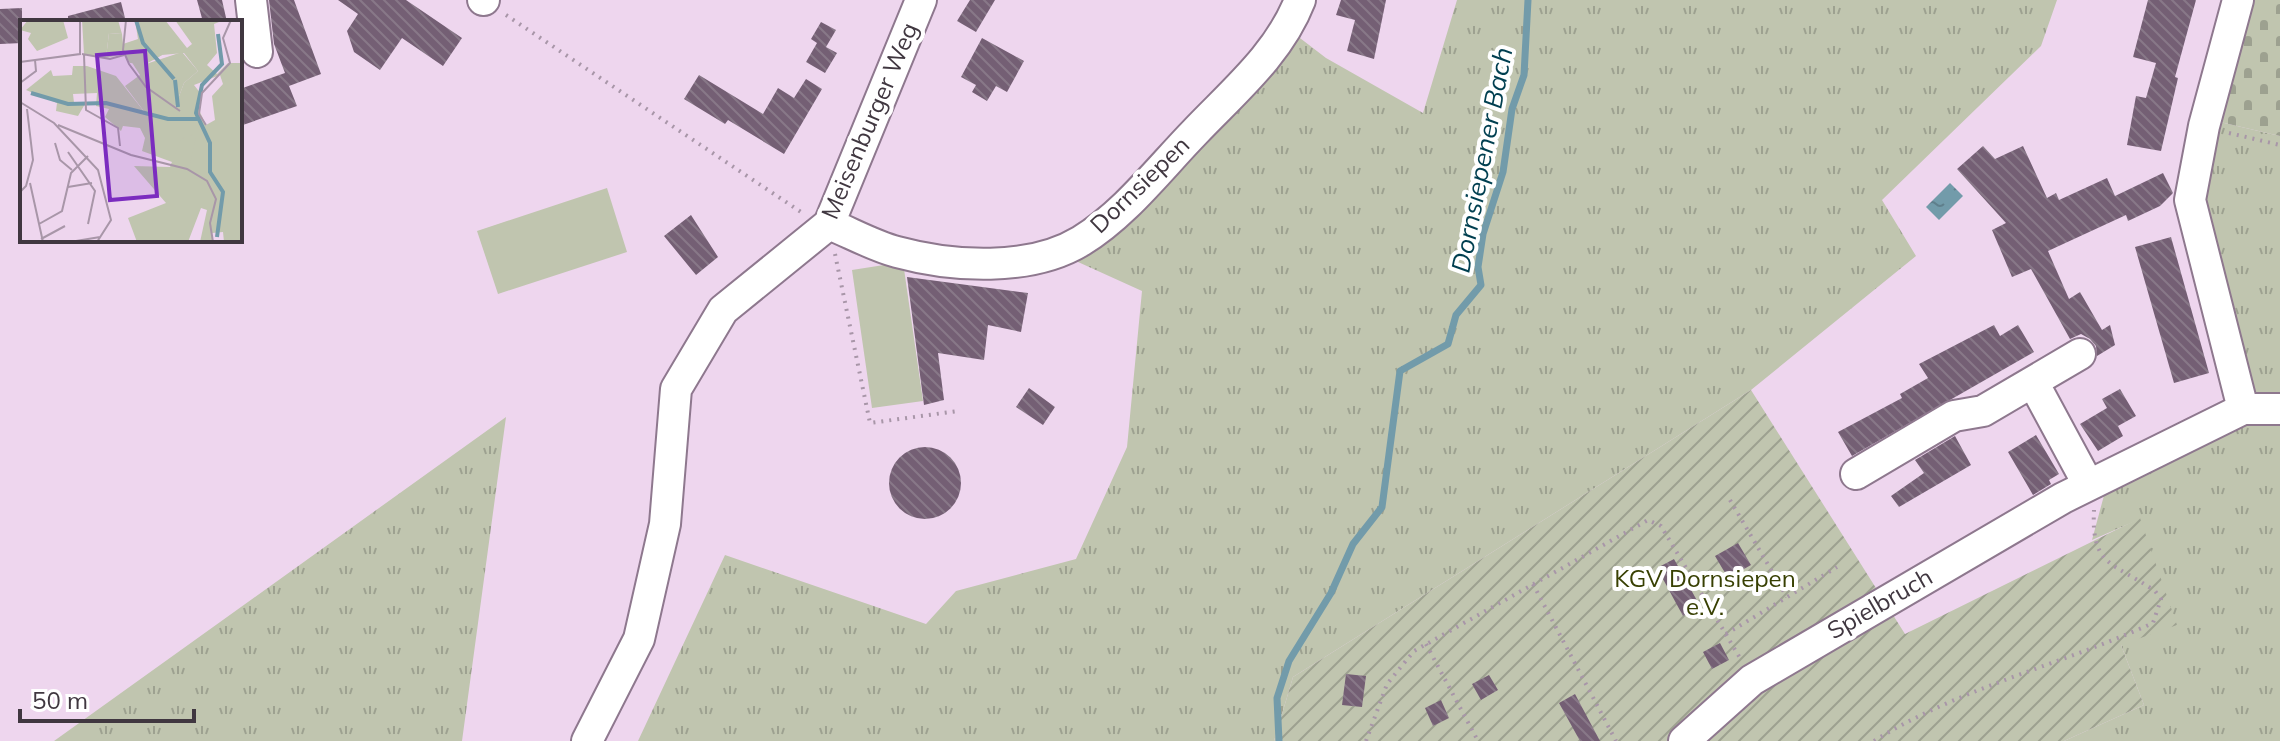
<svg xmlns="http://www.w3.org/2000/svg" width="2280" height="741" viewBox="0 0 2280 741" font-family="Mulish,sans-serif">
  <defs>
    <pattern id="grass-tufts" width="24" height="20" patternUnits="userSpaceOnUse" patternTransform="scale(2)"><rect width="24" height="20" fill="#c0c5af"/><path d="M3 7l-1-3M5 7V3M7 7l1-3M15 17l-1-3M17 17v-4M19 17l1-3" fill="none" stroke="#9da190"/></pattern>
    <pattern id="cemetery-stones" width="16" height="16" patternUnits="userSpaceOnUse" patternTransform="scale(2)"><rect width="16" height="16" fill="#c0c5af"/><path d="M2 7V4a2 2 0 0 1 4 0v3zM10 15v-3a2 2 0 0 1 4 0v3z" fill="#9da190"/></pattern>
    <pattern id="garden-furrows" width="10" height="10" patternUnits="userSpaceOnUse" patternTransform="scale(2)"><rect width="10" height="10" fill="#c0c5af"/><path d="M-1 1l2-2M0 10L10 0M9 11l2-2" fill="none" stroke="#9da190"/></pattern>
    <pattern id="water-ripples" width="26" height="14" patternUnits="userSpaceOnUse" patternTransform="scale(2)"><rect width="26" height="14" fill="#729baa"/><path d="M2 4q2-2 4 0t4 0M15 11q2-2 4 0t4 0" fill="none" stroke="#5f7f8c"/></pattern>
    <pattern id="building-back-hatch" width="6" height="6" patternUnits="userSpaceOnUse" patternTransform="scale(2)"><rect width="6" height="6" fill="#745f74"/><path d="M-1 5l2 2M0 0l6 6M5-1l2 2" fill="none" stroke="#887888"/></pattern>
  </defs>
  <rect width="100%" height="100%" fill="#eed6ee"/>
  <!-- grass -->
  <path fill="url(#grass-tufts)" d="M1457,0H2057L2041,46L1882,200L1916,256L1751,390L1293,677L1274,741H638L725,555L926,624L956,591L1076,559L1127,447L1142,291L1067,257L1296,35L1326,58L1423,113Z
    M2220,122L2280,136V741H2064L2144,705L2121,645L2140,519L2092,540L2106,488L2247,418L2202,214L2205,176Z
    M506,417L462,741H54Z"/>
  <!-- cemetery -->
  <path fill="url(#cemetery-stones)" d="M2254,0H2280V136L2220,122Z"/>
  <!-- garden -->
  <path fill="url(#garden-furrows)" d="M1751,390L1905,634L2140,518L2177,625L2121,645L2144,705L2064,741H1274L1293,677Z"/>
  <!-- pitch -->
  <path fill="#c0c5af" d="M607,188L627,252L498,294L477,231Z
    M903,262L923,401L872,408L852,270Z"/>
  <!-- water -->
  <path fill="url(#water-ripples)" d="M1950,183L1963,196L1939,220L1926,207Z"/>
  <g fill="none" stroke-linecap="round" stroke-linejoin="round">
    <!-- stream -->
    <path stroke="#729baa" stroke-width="7" d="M1279,741L1277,698L1289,661L1331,593L1353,544L1382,507L1400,371L1448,344L1456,315L1481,285L1478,267L1483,234L1503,172L1512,109L1524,75L1528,0"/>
  </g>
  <!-- building -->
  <path fill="url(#building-back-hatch)" d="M197,0H222L227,22H203Z
    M269,0H294L321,74L289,86L297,106L240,126V89L285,73L274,44Z
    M338,0H406L462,38L443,66L402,38L380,70L354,52L347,31L358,14Z
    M970,0H995L976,32L957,21Z
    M1341,0H1386L1374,59L1347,51L1355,20L1336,15Z
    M2148,0H2196L2175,77L2178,78L2161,151L2127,145L2136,96L2146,98L2156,63L2133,57Z
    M121,2L126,22H68V16Z
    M22,8V43L0,44V9Z
    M821,22L836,30L826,47L837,53L825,73L806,62L817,43L811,39Z
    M982,38L1024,61L1007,92L996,86L987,101L972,92L976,85L961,77Z
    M699,75L763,114L778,88L794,98L806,79L822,89L784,154L728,120L725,124L684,99Z
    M1983,146L1995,159L2023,146L2047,198L2056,193L2059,200L2107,178L2115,196L2163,173L2173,193L2160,206L2128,221L2126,215L2048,251L2069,299L2080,292L2102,330L2110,325L2115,345L2097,356L2096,346L2090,339L2081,334L2070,339L2031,269L2012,277L1992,230L2006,223L1957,169Z
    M691,215L718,257L696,275L664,236Z
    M2171,237L2209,373L2174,383L2135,247Z
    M907,277L1028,293L1021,332L988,325L984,360L938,353L944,400L924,405Z
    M1994,325L2000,336L2018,325L2034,352L1852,456L1838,432L1902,398L1900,394L1928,378L1919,364Z
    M1029,388L1055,407L1043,425L1016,407Z
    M2120,389L2136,416L2118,426L2123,436L2098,451L2080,424L2107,408L2102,399Z
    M2036,435L2059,474L2049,480L2051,484L2033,495L2008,452Z
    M1955,436L1971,465L1899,507L1891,496L1924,473L1915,460Z
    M889 483a36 36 0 1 1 72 0a36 36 0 1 1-72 0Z
    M1738,543L1751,565L1728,578L1715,556Z
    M1674,559L1700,606L1683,616L1657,568Z
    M1720,643L1729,660L1712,669L1703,652Z
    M1346,674L1366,676L1362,707L1342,705Z
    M1489,675L1498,690L1481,700L1472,684Z
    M1575,694L1600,741H1580L1559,703Z
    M1441,700L1449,718L1433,726L1425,708Z"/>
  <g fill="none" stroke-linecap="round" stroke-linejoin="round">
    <defs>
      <path id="minor" d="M251,0L257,52
        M483,0H484
        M2238,0L2204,126L2190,200L2243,409
        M829,224C851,233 874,246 897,252C952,267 1030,272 1081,241C1125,214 1159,169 1195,132C1234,91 1279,54 1300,0
        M2033,382L2088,484
        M1856,474L1954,416L1983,411L2080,354
        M587,741L639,639L665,524L676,389L723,310L829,224L921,0
        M1684,741L1752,680L2063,498L2243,409H2280"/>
    </defs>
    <!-- minor casing -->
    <use href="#minor" stroke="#8e788e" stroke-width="34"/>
    <!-- path -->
    <path stroke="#a896a8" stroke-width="4" stroke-dasharray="2 6" stroke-linecap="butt" d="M506,15L801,212
      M2229,133L2280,145
      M835,254L870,423L958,411
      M1730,500L1787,597
      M1533,584L1616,741
      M1726,634L1837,567
      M1426,644L1478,741
      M1366,741L1387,684L1414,651L1648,520L1661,526L1740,658
      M1874,741C1961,687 2061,665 2153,623L2161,599L2155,591C2113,562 2091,567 2094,510"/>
    <!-- minor -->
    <use href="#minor" stroke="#fff" stroke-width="30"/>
  </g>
  <g text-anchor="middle" stroke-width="8" stroke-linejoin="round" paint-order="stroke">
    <!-- street labels -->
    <g font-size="24" fill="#403740" stroke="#fff">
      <text transform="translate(870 121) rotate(-67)" y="8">Meisenburger Weg</text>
      <text transform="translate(1140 185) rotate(-44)" y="8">Dornsiepen</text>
      <text transform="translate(1880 604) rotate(-30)" y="8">Spielbruch</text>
    </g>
    <!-- park labels -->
    <g font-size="24" fill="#384003" stroke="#fff">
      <text x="1705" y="587">KGV Dornsiepen<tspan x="1705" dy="28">e.V.</tspan></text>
    </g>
    <!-- water labels -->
    <g font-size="26" font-style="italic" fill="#003f50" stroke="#fff">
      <text transform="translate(1482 160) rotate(-79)" y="9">Dornsiepener Bach</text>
    </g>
  </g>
  <!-- overview -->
  <g transform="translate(20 20)">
    <rect width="222" height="222" fill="#eed6ee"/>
    <path d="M115,0H145L167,28L172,24L155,0H204L194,4L197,33L187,45L197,54L208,43H222V222H204L203,212L192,213V222H180L187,190L181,188L168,222H117L108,198L146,183L114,146L150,147L152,142L122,131L125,118L120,108L103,106L101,111L85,97L89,89L76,86L77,73L53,74L54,83L65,84L58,96L36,91L37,83L6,70L31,50L33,56L52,55L53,46H67L96,56L126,94L155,87L164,63L178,51L164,33L142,35L126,44L110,43L104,34L86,38L89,13L102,14L103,24L118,19ZM200,55L203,64L192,76L195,100L186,105L179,90L181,74L174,65Z" fill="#c0c5af" fill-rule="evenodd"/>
    <path d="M116,0L142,35L133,40L119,20Z" fill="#c0c5af"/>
    <path d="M62,0H98L102,14L89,13L86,38L64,34Z" fill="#c0c5af"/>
    <path d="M162,32L178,51L164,63L155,87L158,96L126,94L105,66L120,55L111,41L118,38L126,44ZM177,113L169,148L151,145L161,119Z" fill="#c0c5af"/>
    <path d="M8,0H43L48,18L17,31L8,19L11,13L0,10Z" fill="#c0c5af"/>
    <path fill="none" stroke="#729baa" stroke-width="4" d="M116,0L123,23L154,59M155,60L158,87M11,73L48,84L86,83L148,99H178M197,217L203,172L190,152V123L176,93L182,65L202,44L198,14"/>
    <path fill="none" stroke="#a896a8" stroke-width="2" d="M106,0L103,30L109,44L126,67L160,91M62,34L90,39L104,35M64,35L66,90L98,108L100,126M0,42L60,34V0M0,63L16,51L15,40M0,82L34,103L78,150L91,200L77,222M38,105L111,135L167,149L187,161L196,179L190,203L193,222M186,105L179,94L182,73L210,43L203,18L211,0M35,123L40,140L52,150M48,132L75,171L68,204M10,163L23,222M48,167L72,163M0,172L6,166L13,140L7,89M19,204L42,191L51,153L68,136M21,219L45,206M50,222L80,217"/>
    <path fill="#7b2cbf" fill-opacity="0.15" stroke="#7b2cbf" stroke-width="4" d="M125,31L137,176L90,180L77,35Z"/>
    <rect width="222" height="222" fill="none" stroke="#403740" stroke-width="4"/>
  </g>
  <!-- scale -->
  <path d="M20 709v12h174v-12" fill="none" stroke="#403740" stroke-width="4"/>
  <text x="32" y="709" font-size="24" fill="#403740" stroke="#ffffff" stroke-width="6" paint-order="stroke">50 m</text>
</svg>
